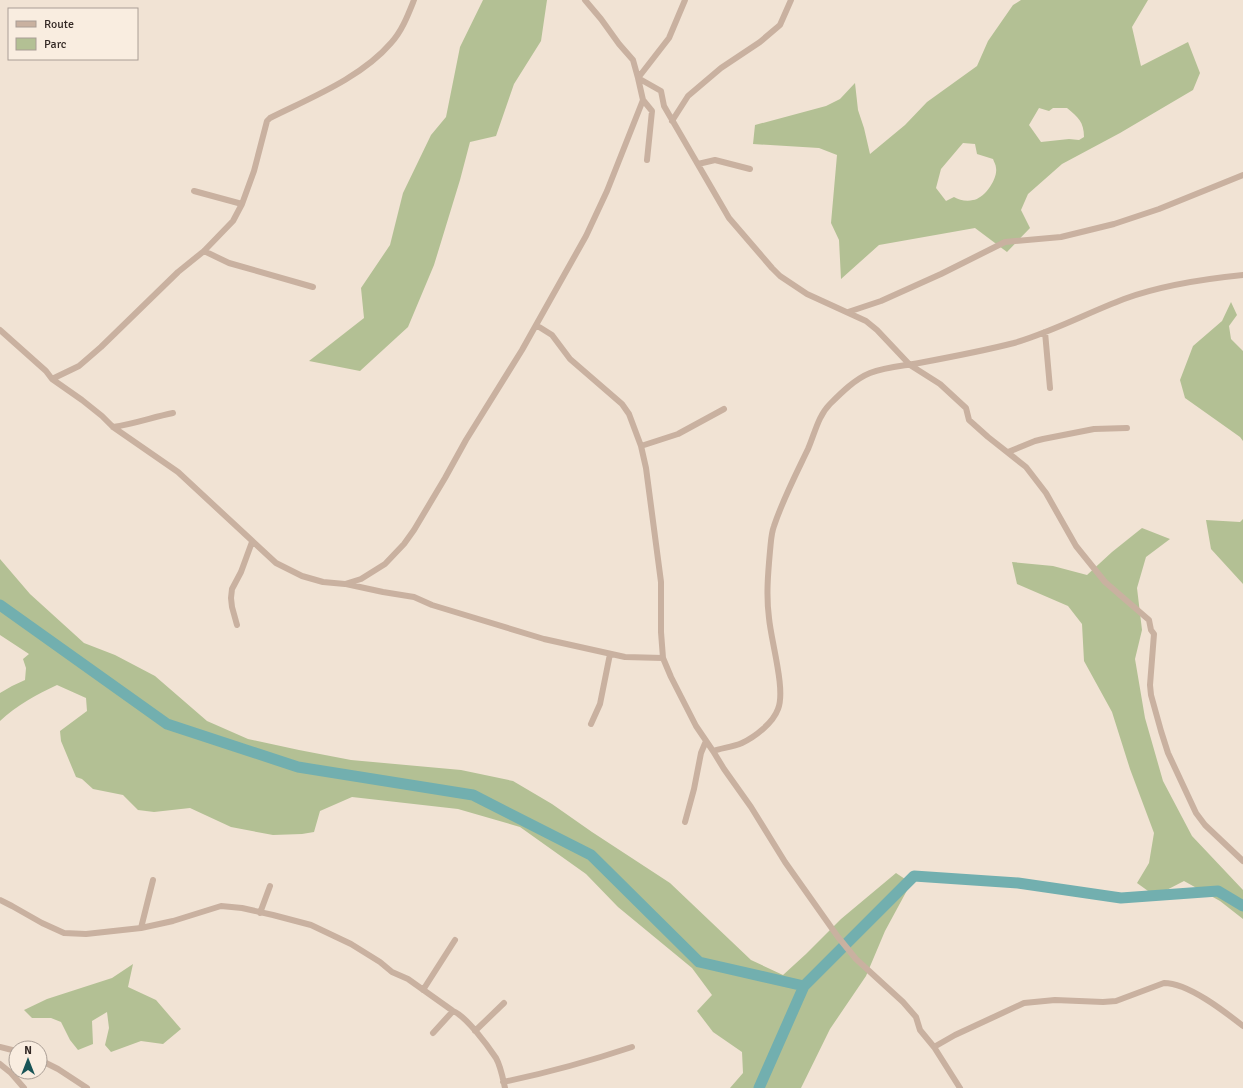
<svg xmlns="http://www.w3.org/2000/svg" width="1243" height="1088" viewBox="0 0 1243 1088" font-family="Signika,sans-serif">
  <rect width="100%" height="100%" fill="#f1e3d4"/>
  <!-- green -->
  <path fill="#b3c094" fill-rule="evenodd" d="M483,0H547L541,41L514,84L496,136L470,142L460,180L434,265L408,327L360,371L309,361L364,318L361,288L390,245L403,193L431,135L446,117L460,47Z
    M1021,0H1148L1132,27L1141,66L1188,42L1200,73L1193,90L1120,133L1062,164L1028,194L1021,210L1030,228L1007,252L975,228L879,245L841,279L839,240L831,223L837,155L819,148L753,144L755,125L826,106L840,99L855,83L858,110L864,128L870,154L905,125L927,102L977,66L988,41L1013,5ZM1039,108L1049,111L1053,108H1067C1078,117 1084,122 1084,137L1079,140L1069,139L1041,142L1029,125ZM963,143L975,144L977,154L993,159C994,162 996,165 996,168C998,179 984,199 973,200C967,202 959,200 954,197L946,201L936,188L941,169Z
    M1231,302L1237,315L1229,326L1231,339L1243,351V441L1240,437L1185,398L1180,380L1193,346L1222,321Z
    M1243,519V584L1211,549L1206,520L1240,522Z
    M1142,528L1170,539L1146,557L1137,588L1142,630L1135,659L1145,718L1163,781L1192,836L1243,890V919L1220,901L1184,881L1155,896L1137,883L1149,863L1154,833L1130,769L1112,712L1084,661L1082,624L1068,606L1017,584L1012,562L1053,566L1087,575L1112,552Z
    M0,559L30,594L84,643L115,655L155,676L207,721L248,739L299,750L351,760L461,770L513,781L552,804L592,832L670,883L751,960L783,975L806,954L841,919L896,873L911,883L885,931L866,976L830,1029L801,1088H730L743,1073L742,1052L713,1032L697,1011L712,995L692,968L618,907L586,874L520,827L458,809L352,797L320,811L314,832L302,834L273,835L231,827L190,808L154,812L138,810L123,795L93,789L82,779L76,777L61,741L60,731L87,711L86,698L57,685C36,695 17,705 0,721V693L12,686L25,680L26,668L23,659L29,654L0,635Z
    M133,964L128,987L156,1000L181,1029L163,1044L141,1041L111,1052L105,1045L109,1028L107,1012L92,1021L93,1044L78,1050L70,1040L61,1022L51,1018H32L24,1010L47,999L112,978Z"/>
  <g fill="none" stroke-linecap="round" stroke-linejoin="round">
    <!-- river -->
    <path stroke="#72afaf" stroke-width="11" d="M0,605L167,724L298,767L473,795L591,855L699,962L804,986
      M759,1088L804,986L914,876L1018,883L1121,898L1218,891L1243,906"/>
    <!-- minor -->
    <path stroke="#c9b1a0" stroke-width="6" d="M585,0L601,19L619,44L633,60L638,78L661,91L664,106L729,218L772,268L780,276L807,294L866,321L877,330L910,365L940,384L966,408L969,420L988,437L1026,467L1046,493L1076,546L1105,582L1149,620L1151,630L1154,634L1150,685L1151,695L1161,731L1168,753L1196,813L1205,825L1243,861
      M643,100L652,111L647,160
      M672,121L688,96L721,68L760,42L780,25L791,0
      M698,164L715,160L750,169
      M194,191L242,204
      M204,251L229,263L313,287
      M848,312L881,301L941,274L1005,242L1061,237L1114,224L1159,209L1243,175
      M536,325L552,335L570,359L622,404L629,414L641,446L646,468L661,582V632L663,658L671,677L696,726L713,751L724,769L751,807L785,862L838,937L856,959L903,1002L916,1017L920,1030L934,1047L960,1088
      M0,330L46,371L52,379L82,400L102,416L113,427L178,472L276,563L302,576L323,582L345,584L361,579L385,564L404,544L414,530L445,478L466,440L522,350L586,236L607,191L643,100L638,78L669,38L685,0
      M1045,332L1050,388
      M52,379L79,366L101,347L178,272L204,251L233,221L242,204L254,171L267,121L270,118C310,98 361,78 391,43C402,31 408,15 414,0
      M113,427C134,424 153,417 173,413
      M641,446L678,434L724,409
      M1008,452L1035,441L1043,439L1094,429L1127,428
      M346,584L383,592L414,597L432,605L544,639L625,657L663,658
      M237,625L232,607L231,598L232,589L241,572L252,542
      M591,724L600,704L610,654
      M713,751C722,748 733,747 742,743C755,737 773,723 778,709C786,690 771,641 769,618C766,596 768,573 770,551C771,542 771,534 774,526C783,499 796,474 808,449C815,433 818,416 830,404C841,393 855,379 870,373C886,367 903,366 919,363C951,357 983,351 1014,343C1052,332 1087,313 1124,299C1162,285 1203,279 1243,275
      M685,822L694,789L701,753L706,741
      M0,900L12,906L42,923L64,933L86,934L141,928L173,921L221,906L242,908L273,915L311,925L351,944L380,962L392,972L408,979L453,1011C466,1016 488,1046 496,1058C501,1067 503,1079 505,1088
      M260,913L270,886
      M141,928L153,880
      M423,990L455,940
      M475,1031L504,1003
      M433,1033L453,1011
      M0,1047L16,1051
      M934,1047L955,1035L1024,1003L1055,1000L1103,1002L1116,1001L1164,983C1188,983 1224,1011 1243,1026
      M40,1060L58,1069L87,1088
      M0,1064L11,1073L24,1088
      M503,1082C547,1073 590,1061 632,1047"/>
  </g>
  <!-- legend -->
  <rect x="8" y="8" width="130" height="52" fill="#f9ede0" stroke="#aa9e95"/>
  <rect x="16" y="21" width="20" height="6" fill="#c9b1a0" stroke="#aa9e95"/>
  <text x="44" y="28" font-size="12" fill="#332824">Route</text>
  <rect x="16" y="38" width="20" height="12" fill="#b3c094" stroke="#aa9e95"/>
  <text x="44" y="48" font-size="12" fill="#332824">Parc</text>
  <!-- north arrow -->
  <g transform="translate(28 1060)"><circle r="19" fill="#f9ede0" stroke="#aa9e95"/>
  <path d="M0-3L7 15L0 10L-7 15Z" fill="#185456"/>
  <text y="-6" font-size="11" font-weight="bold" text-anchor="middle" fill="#332824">N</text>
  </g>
</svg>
